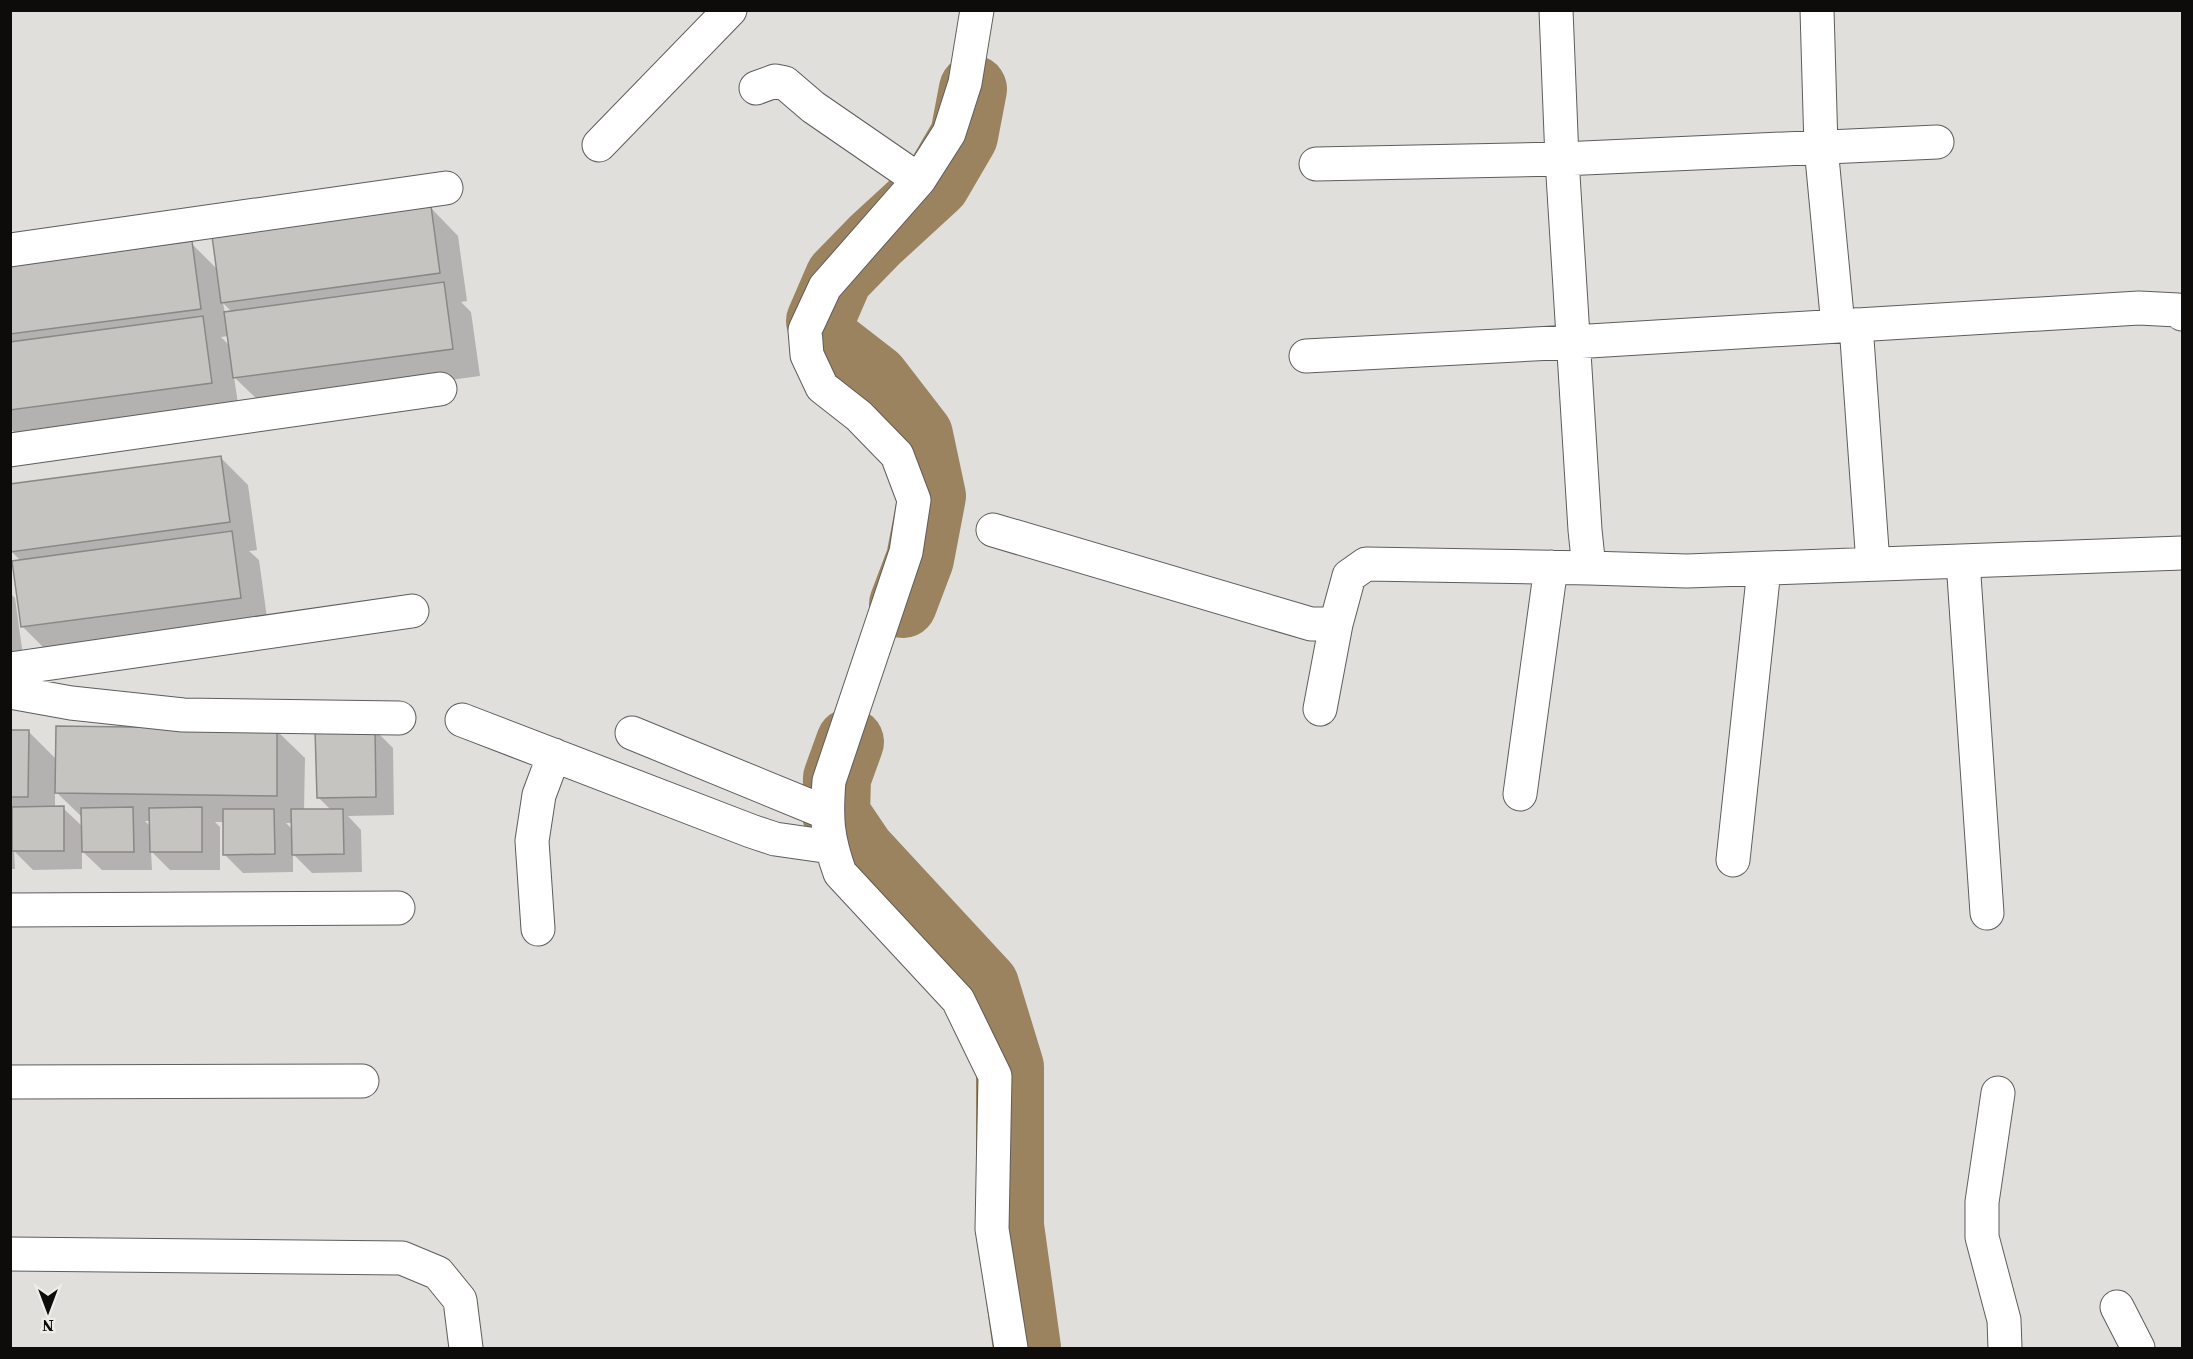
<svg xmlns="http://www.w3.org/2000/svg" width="2193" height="1359" viewBox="0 0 2193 1359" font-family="'Source Serif 4',serif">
  <rect width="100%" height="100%" fill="#e1dfdc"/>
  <!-- shadow -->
  <path fill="#0003" fill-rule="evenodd" d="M431,208L458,236L467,301L461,302L471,312L480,376L263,405L234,377L239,410L22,440L10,428V268L191,243L218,270ZM223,303L232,312L225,313ZM229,336L230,346L221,337Z
    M220,457L248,485L257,550L249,551L259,560L268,625L50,654L22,626L21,561L11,551Z
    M10,593L15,598L24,663L10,665Z
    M374,729L393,748L394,815L348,816L361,830L362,872L312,873L293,854V872L243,873L224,854V822H215L220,827V870H170L151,851L152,870H102L82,851V869L33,870L14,851L15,869H10V731H28L57,760L277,731L305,758L304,811H332L318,797ZM55,791L83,818V827L63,808H55ZM145,821H151V827ZM286,823H293V830Z"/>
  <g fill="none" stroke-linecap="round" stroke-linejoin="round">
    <!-- river -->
    <path stroke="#9b835f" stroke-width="68" d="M903,604L920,559L932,496L919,435L875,378L826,340L820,321L839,277L875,240L936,184L964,136L973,89
      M850,742L837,778L836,814L861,851L985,985L1010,1067V1226L1027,1348"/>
  </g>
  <!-- building -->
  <path fill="#c6c4c1" stroke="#8a8885" stroke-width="1.5" d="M431,206L440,273L221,303L212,236Z
    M192,241L201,309L10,334V266Z
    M444,282L453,349L233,378L224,312Z
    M203,316L212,383L10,410V342Z
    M221,456L230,522L10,552V484Z
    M232,531L241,598L21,627L12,561Z
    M56,726L277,729V796L55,793Z
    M375,728L376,797L317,798L315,729Z
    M10,730H29L28,797H10Z
    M64,806V851H12V807Z
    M133,807L134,852H82L81,808Z
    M202,807V852H150L149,808Z
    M223,809H274L275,854L223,855Z
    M291,809H343L344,854L292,855Z"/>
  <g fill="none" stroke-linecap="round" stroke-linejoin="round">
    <defs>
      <path id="minor" d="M977,10L965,83L949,133L919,180L825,287L805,330L807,355L822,387L859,416L897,455L914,500L906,552L829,781C826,818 827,837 840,873L958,1000L995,1076L992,1229L1011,1348
        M1556,10L1562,159L1585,530L1589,568L1687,571L2182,553
        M1817,10L1821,147L1838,326
        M756,88L775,81L785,83L813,107L919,180
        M599,145L730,10
        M1316,164L1562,159L1937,142
        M10,250L446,188
        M1856,325L1873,564
        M1306,356L1573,342L2139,308L2178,310L2182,314
        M10,450L440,389
        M993,530L1311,624H1336L1349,576L1366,564L1589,568
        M1963,561L1987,913
        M10,669L412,611
        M10,692L71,703L183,715L399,718
        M1320,709L1336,624
        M462,720L751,831L775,839L831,847
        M632,733L827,813
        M1520,794L1551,567
        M1733,860L1764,569
        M10,910L398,908
        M538,929L532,841L539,795L554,755
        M10,1082L362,1081
        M1998,1093L1982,1202V1237L2004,1320L2005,1348
        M10,1254L402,1258L438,1273L460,1300L466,1348
        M2117,1307L2138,1348"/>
    </defs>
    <!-- minor casing -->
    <use href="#minor" stroke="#5f5d5b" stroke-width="35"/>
    <!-- minor -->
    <use href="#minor" stroke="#fff" stroke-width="33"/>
  </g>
  <!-- border -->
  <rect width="2193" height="1359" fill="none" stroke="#0d0c0b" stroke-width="24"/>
  <!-- north arrow -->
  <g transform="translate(48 1311) rotate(180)" stroke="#efedea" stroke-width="4.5" paint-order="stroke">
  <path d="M0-4.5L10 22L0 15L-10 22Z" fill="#0d0c0b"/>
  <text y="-9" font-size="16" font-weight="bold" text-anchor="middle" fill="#0d0c0b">N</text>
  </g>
</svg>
